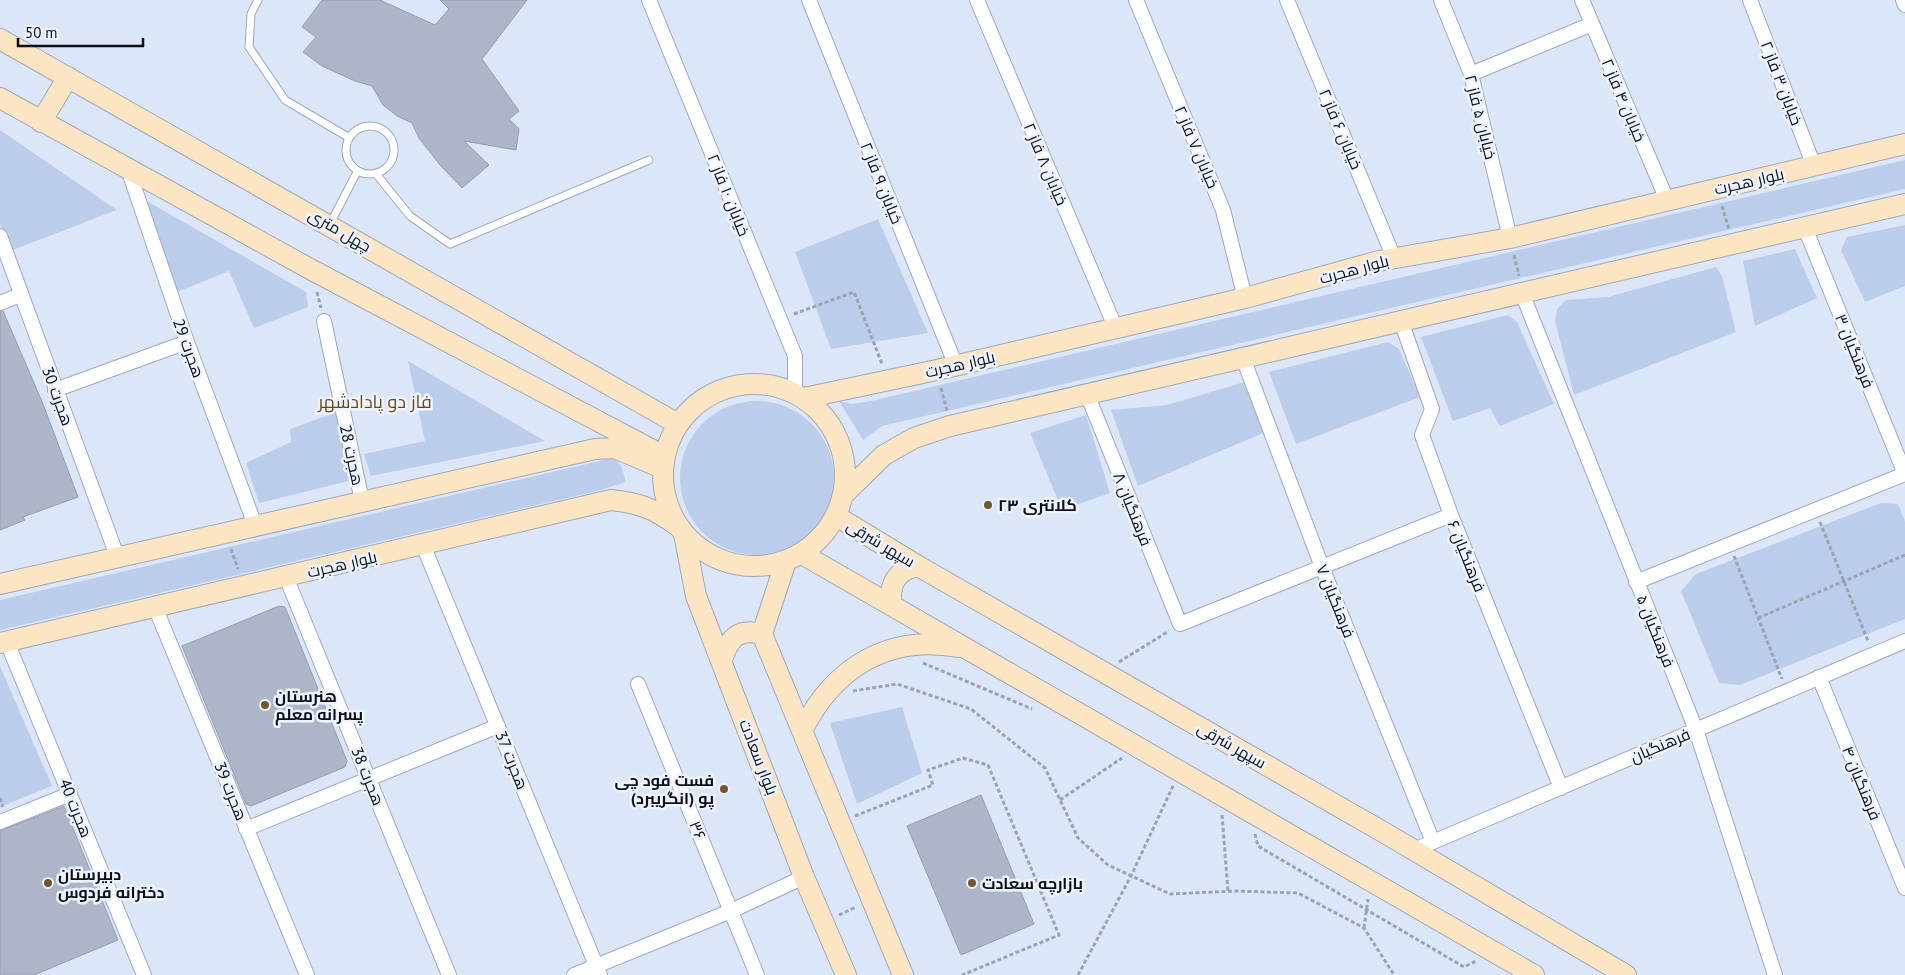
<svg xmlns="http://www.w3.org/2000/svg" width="1905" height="975" viewBox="0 0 1905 975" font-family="'PT Sans',Cairo,sans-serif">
  <rect width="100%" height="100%" fill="#dbe6f8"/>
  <!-- green -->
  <path fill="#bccdeb" d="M0,130L117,210L10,251L0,223Z
    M1905,160V189L882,426L863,440L839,401L852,404L871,401Z
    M131,192L306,292L308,307L254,328L229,271L172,294Z
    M878,219L928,333L831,349L795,252Z
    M1905,225V286L1865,302L1841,250L1847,237Z
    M1795,249L1817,298L1755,326L1743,261Z
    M1716,267L1722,276L1736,332L1574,395L1555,321L1557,309L1566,300L1608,297Z
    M1508,315L1517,322L1554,404L1500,426L1490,408L1453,421L1421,337Z
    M1388,342L1399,349L1420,397L1296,444L1269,372Z
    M408,361L545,441L371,476L364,454L425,441Z
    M1251,380L1270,430L1138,486L1111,410L1167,405Z
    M680 478a77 77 0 1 1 154 0a77 77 0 1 1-154 0Z
    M337,412L353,480L259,503L246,463L291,442L290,429Z
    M1086,415L1110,493L1062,510L1030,433Z
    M613,458L621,465L626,482L597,491L0,630V600Z
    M1881,503L1898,504L1905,521V619L1740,685L1719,683L1681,591L1696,574Z
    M0,666L52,786L0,807Z
    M902,707L922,773L857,804L830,723Z"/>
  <!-- building -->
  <path fill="#acb6c8" stroke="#949eaf" d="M322,0H380L435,25L449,9L440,0H527L482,59L519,111L509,119L519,129L516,150L464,141L489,165L462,188L440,165L419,138L412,123L397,116L383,105L372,86L355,81L322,66L303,52L316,37L302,27Z
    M3,311L43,404L78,497L23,517L25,520L0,530V312Z
    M279,606L285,607L347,761L345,767L251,806L246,804L182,646Z
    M981,795L1034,924L961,955L907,826Z
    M64,806L118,940L34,975H0V831Z"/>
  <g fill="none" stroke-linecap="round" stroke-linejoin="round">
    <defs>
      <path id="lane" d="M258,0L251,14L249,47L285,100L348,137
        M346 150a24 24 0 1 1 48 0a24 24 0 1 1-48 0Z
        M377,175L410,216L450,244L649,160
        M330,224L357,172"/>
      <path id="street" d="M649,0L795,356V393
        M809,0L956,366
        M977,0L1116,329
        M1136,0L1223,210L1245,298
        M1287,0L1394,258
        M1441,0L1471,74L1510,238
        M1582,0L1667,200
        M1750,0L1814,166
        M1903,0L1905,5
        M1471,74L1592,24
        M128,169L187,342L255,525
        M1805,228L1905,474
        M0,236L117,556
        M1522,293L1696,730L1775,975
        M0,303L20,295
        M324,321L362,501
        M1401,321L1432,409L1422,435L1451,515L1561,788
        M1243,358L1322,567L1433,842
        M55,390L187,342
        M1087,394L1180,624L1451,515
        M423,545L600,975
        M286,577L449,975
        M1636,582L1905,474
        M155,607L307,975
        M7,642L144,975
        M1819,677L1905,888
        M638,684L757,975
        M0,822L70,794
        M246,829L498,726
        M1414,850L1905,641
        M574,975L731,911L804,877"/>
      <path id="secondary" d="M0,39L678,424
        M0,98L312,270L664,456
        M41,122L68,77
        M663 475a91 91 0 1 1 182 0a91 91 0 1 1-182 0Z
        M804,398L937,370L1245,298L1379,261L1510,238L1905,144
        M844,494L884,455L914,438L950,426L1905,204
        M836,516L918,566L1378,829L1626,975
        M684,534L696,596L804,877L846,975
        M802,554L1534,975
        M786,561L762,634L903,975
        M0,584L595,449L615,448L662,468
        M892,606C888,584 897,570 918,566
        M0,643L611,500C641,503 654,509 678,526
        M722,660C729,638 738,628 762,634
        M803,729C834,668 888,634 958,647"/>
    </defs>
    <!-- lane casing -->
    <use href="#lane" stroke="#9fa8ba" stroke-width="9"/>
    <!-- street casing -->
    <use href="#street" stroke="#9fa8ba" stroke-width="16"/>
    <!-- secondary casing -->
    <use href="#secondary" stroke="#9fa8ba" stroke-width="22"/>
    <!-- path -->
    <path stroke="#9ba3b1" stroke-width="3" stroke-dasharray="4 2.5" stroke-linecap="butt" d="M1722,206L1729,229
      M1514,255L1519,276
      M317,292L321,308
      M794,314L854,292L882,364
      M941,388L947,411
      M1820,522L1868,641
      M231,549L238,569
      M1734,556L1782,679
      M1758,618L1905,555
      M1119,662L1169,631
      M923,663L1032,709
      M853,691L897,684L971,709L1045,768L1078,838L1108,865L1170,894L1235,891L1298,893L1364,928L1394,975
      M0,798L3,807
      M1060,800L1122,758
      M1222,815L1228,891
      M855,816L933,785L928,770L963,758L988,765L1059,935L962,975
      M1255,834L1258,846L1464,967L1476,961
      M839,915L856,907
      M1364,928L1368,899
      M1078,975L1131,876L1173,786"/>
    <!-- lane -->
    <use href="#lane" stroke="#fff" stroke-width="7"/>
    <!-- street -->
    <use href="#street" stroke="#fff" stroke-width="14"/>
    <!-- secondary -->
    <use href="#secondary" stroke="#fbe5c3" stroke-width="20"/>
  </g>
  <!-- markers -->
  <g fill="#75562b" stroke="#ecf3fe" stroke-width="2">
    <circle cx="988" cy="505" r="5"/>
    <circle cx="265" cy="705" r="5"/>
    <circle cx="724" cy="789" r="5"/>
    <circle cx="48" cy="883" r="5"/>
    <circle cx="972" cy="883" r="5"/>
  </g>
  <g text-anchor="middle" stroke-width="5" stroke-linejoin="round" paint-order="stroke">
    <!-- street labels -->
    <g font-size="16" fill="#0c0f15" stroke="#ecf3fe">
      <text transform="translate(1782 83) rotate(69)" y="6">خیابان ۳ فاز ۲</text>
      <text transform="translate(1624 100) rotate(67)" y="6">خیابان ۴ فاز ۲</text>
      <text transform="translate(1481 117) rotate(76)" y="6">خیابان ۵ فاز ۲</text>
      <text transform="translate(1341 129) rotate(67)" y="6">خیابان ۶ فاز ۲</text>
      <text transform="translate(1197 147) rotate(67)" y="6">خیابان ۷ فاز ۲</text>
      <text transform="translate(1046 164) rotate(67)" y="6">خیابان ۸ فاز ۲</text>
      <text transform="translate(1749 181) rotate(-13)" y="6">بلوار هجرت</text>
      <text transform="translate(882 183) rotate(68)" y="6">خیابان ۹ فاز ۲</text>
      <text transform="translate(729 195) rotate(68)" y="6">خیابان ۱۰ فاز ۲</text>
      <text transform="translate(340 230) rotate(30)" y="6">چهل متری</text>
      <text transform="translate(1354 269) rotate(-15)" y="6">بلوار هجرت</text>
      <text transform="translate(189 348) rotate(70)" y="6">هجرت 29</text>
      <text transform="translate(1855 351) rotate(68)" y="6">فرهنگیان ۳</text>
      <text transform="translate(960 364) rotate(-13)" y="6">بلوار هجرت</text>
      <text transform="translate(58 396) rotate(70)" y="6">هجرت 30</text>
      <text transform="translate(352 455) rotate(78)" y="6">هجرت 28</text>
      <text transform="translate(1133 509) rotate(68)" y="6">فرهنگیان ۸</text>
      <text transform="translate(881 543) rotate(31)" y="6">سپهر شرقی</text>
      <text transform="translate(1467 556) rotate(68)" y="6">فرهنگیان ۶</text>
      <text transform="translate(342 564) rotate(-13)" y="6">بلوار هجرت</text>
      <text transform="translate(1336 601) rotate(68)" y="6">فرهنگیان ۷</text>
      <text transform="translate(1656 631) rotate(68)" y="6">فرهنگیان ۵</text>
      <text transform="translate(1232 745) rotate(30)" y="6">سپهر شرقی</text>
      <text transform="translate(1660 745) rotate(-23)" y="6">فرهنگیان</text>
      <text transform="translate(759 757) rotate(69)" y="6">بلوار سعادت</text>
      <text transform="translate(512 760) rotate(68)" y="6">هجرت 37</text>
      <text transform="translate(368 776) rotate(68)" y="6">هجرت 38</text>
      <text transform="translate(1862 783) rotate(68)" y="6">فرهنگیان ۴</text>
      <text transform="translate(231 791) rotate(68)" y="6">هجرت 39</text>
      <text transform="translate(76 808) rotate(68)" y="6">هجرت 40</text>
      <text transform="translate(698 830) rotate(68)" y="6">۳۶</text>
    </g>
    <!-- poi labels -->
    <g font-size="16" font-weight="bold" fill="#0c0f15" stroke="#ecf3fe" text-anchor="start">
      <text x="998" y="511">کلانتری ۲۳</text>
      <text x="275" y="702">هنرستان<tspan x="275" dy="18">پسرانه معلم</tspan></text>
      <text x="714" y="786" text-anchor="end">فست فود چی<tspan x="714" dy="18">پو (انگریبرد)</tspan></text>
      <text x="58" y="880">دبیرستان<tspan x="58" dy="18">دخترانه فردوس</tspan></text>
      <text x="982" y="889">بازارچه سعادت</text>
    </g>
    <!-- neighbourhood labels -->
    <g font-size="18" fill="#6a4814" stroke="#ecf3fe">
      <text x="375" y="408">فاز دو پادادشهر</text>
    </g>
  </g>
  <!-- scale -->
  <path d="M18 38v8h125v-8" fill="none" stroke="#0c0f15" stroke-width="2.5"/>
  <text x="25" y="38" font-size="15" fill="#0c0f15" stroke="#ecf3fe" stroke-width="4" paint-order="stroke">50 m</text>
</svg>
